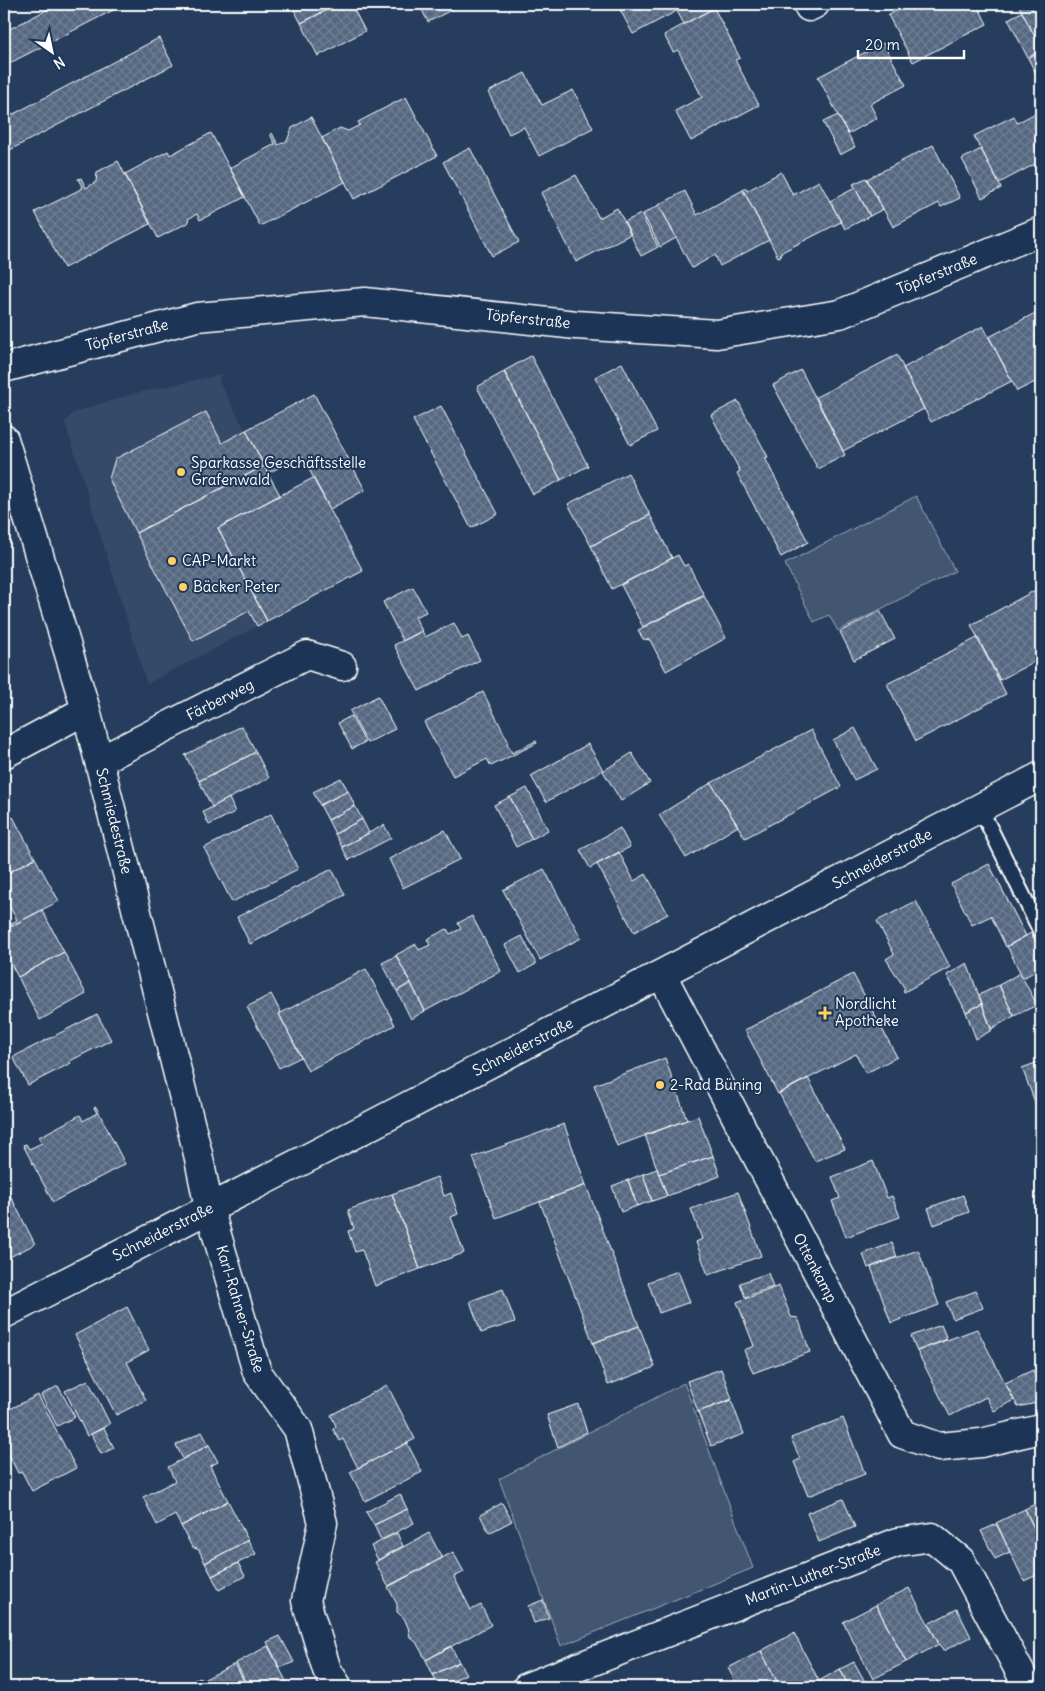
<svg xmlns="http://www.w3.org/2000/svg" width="1045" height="1691" viewBox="0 0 1045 1691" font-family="Delius,sans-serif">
  <defs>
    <pattern id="building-cross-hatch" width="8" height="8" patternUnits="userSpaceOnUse" patternTransform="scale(1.25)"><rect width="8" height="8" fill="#556781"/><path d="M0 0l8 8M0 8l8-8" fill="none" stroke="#6e7e94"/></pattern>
  </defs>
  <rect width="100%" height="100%" fill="#263d5e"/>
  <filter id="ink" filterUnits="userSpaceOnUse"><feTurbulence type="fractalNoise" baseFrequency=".02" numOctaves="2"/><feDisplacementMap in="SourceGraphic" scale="10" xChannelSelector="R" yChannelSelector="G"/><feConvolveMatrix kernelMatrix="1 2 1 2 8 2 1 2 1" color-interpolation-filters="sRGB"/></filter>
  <g filter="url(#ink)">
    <!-- built -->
    <path fill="#344a68" d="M227,373L221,376L219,380L220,383L280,495L218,528L267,621L147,684L65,422L72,414L83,409L136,393Z"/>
    <!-- park -->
    <path fill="#425672" stroke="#a0aab8" d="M916,496L955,571L838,631L829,615L814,622L785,564Z
      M684,1383L753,1568L561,1646L499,1479Z"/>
    <!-- building -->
    <path fill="url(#building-cross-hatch)" stroke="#fff" d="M58,4H125L4,66V32Z
      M291,4H339L301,23Z
      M339,4H351L365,31L318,56L301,23Z
      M430,4H452L455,8L428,22L421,8Z
      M617,4H690L633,34Z
      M690,4H712L714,8L684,24L677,11Z
      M911,4H977L987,24L913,62L888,15Z
      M1018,4H1041V48L1022,12Z
      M714,8L740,58L735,60L759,105L691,141L675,111L702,97L678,50L673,52L664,35Z
      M1022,12L1041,48V50L1028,58L1008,19Z
      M159,38L173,65L4,153V119Z
      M883,43L906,85L870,104L877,118L848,134L818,77Z
      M1041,50V84L1028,58Z
      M525,73L542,105L573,90L593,128L539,156L524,127L509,134L488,92Z
      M406,97L437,156L354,199L322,138L340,128L348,131L360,125L358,122Z
      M1041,110V161L999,183L974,136L1014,116L1017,123Z
      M838,115L855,147L840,155L823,122Z
      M311,117L345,182L260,226L230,168L275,144L270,134L272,133L278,145L287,141L292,128Z
      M211,133L245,197L200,220L197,214L188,219L189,222L158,238L125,174L168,151L170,155Z
      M933,145L960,198L941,207L939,203L893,227L867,179Z
      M470,148L519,242L492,256L443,162Z
      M981,149L1001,188L982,198L962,159Z
      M118,161L150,224L64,268L35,212L83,188L78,179L81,178L86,188L96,182L97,172Z
      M781,172L793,195L819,181L841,222L780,253L781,256L778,257L743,190L746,188L747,191Z
      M576,175L599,218L617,208L631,234L576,262L541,193Z
      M866,178L883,209L870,216L853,184Z
      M855,188L870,216L845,229L830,201Z
      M743,190L769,240L720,266L715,255L692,268L659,205L685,191L697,215Z
      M659,205L676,238L660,247L643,214Z
      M641,214L658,247L641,256L624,222Z
      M1041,310V379L1017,391L989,337Z
      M983,326L1012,381L931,422L903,368Z
      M897,355L924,409L843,451L816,397Z
      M531,356L588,466L561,480L504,371Z
      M622,363L657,431L630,445L595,377Z
      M801,370L845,455L818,469L773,385Z
      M504,372L561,480L533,494L477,387Z
      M314,394L365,490L330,509L302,456L268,473L246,430Z
      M738,401L768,457L765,458L808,542L781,557L737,473L740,471L711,415Z
      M441,406L498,514L471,528L413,420Z
      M206,412L222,443L246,430L264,466L136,533L109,479L115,459Z
      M264,466L280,495L218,528L267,621L257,626L249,611L193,641L136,533Z
      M628,473L650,515L591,546L568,504Z
      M313,478L363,571L267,621L218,528Z
      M650,515L672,558L612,589L591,546Z
      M678,555L684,566L688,564L704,595L643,627L621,585Z
      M413,587L426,612L415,617L422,631L403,641L383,602Z
      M1041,587V658L1000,680L971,625Z
      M704,596L726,638L666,671L650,640L643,639L638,630Z
      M880,611L895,639L854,660L840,632Z
      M454,623L462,639L468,636L480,660L419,691L394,645L422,631L425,637Z
      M977,638L1006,694L916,741L887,684Z
      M483,692L508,741L507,743L512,753L536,741L537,743L491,766L487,759L453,776L424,722Z
      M378,696L395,729L367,743L350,711Z
      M351,716L365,742L352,749L338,723Z
      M242,726L256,752L199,781L185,755Z
      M855,728L877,769L854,780L833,740Z
      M811,730L841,787L745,838L711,783Z
      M588,744L603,770L546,802L531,776Z
      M256,752L269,778L212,807L199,781Z
      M632,753L650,783L621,801L603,771Z
      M341,778L348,791L320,805L313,792Z
      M711,783L738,826L686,858L659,815Z
      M527,788L548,830L532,839L510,797Z
      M348,791L355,806L328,820L320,805Z
      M510,797L532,839L516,847L494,805Z
      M229,798L235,812L209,825L203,812Z
      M355,806L362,819L335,834L328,820Z
      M271,814L298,869L232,902L204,848Z
      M13,817L35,858L4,875V822Z
      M362,819L369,833L342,847L335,834Z
      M384,825L391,838L349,860L342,847Z
      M620,828L630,847L590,868L580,850Z
      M445,830L460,859L403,888L389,859Z
      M619,852L634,881L646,874L668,914L634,932L597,864Z
      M35,858L59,901L11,926L10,924L17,920L7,902L4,904V875Z
      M1041,863V884L1033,868Z
      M989,864L1026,936L1006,947L991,916L972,925L951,884Z
      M332,869L345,895L250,944L237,917Z
      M544,869L581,938L540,960L503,890Z
      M916,901L950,967L904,992L903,990L905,989L886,959L894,954L877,921Z
      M42,910L64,952L18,977L4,951V930Z
      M472,916L501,971L425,1011L396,955L416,944L419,950L430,945L427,939L447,929L450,934L461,929L458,923Z
      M1031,933L1041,953V968L1023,978L1007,946Z
      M522,936L536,964L520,973L505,945Z
      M64,952L86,994L40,1020L18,977Z
      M396,956L411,983L397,991L382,963Z
      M967,963L982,1004L966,1012L947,975Z
      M366,969L395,1025L308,1071L279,1014Z
      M1020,973L1037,1005L1014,1016L999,985Z
      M853,974L897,1057L866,1073L856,1054L778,1094L745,1030Z
      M411,983L425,1011L411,1019L397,991Z
      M999,985L1014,1016L991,1029L979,995Z
      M271,994L281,1013L279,1014L301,1057L279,1068L247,1007Z
      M982,1004L992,1030L976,1039L966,1012Z
      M97,1014L111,1040L70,1061L71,1063L28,1085L13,1057Z
      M665,1058L687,1120L617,1146L594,1085Z
      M1041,1061V1118L1022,1068Z
      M808,1078L845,1149L815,1161L779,1093Z
      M96,1107L125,1164L53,1202L23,1145L26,1144L29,1149L42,1143L39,1137L80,1115L83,1121L97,1113L94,1108Z
      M698,1116L713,1156L659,1174L645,1135Z
      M564,1124L586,1185L496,1218L473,1157Z
      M713,1156L720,1176L667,1196L659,1174Z
      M873,1161L887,1198L892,1196L900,1217L846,1237L832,1201L840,1198L832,1177Z
      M657,1169L667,1196L652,1201L643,1174Z
      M643,1174L652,1201L637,1206L628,1180Z
      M437,1177L444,1196L451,1193L458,1214L451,1217L464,1253L420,1269L392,1194Z
      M628,1180L637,1206L621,1212L612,1186Z
      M4,1183L35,1244L4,1260Z
      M586,1185L639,1326L593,1343L540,1202Z
      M738,1192L761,1256L708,1275L696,1242L702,1239L691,1209Z
      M392,1194L420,1269L375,1286L362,1250L355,1252L348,1231L354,1229L348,1210Z
      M963,1195L969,1212L934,1225L928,1208Z
      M892,1243L897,1257L868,1268L863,1254Z
      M918,1250L939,1305L891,1323L871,1267Z
      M678,1271L690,1302L659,1313L648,1282Z
      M768,1273L773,1287L745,1297L740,1283Z
      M779,1286L791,1317L798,1318L810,1352L753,1373L744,1350L754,1346L737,1302Z
      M503,1289L515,1322L481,1333L470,1301Z
      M976,1291L983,1308L953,1319L946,1302Z
      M127,1307L149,1350L127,1362L146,1400L116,1415L75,1335Z
      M941,1325L947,1339L917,1351L911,1336Z
      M639,1326L655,1367L608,1385L593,1343Z
      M977,1329L1014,1400L994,1411L986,1397L950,1416L917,1351Z
      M721,1369L732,1399L698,1412L687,1381Z
      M1033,1370L1041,1390V1402L1018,1407L1005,1383Z
      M88,1380L110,1424L87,1436L65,1391Z
      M387,1385L415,1439L358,1468L343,1439L340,1441L333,1429L336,1426L331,1415Z
      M58,1386L75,1417L57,1426L41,1395Z
      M38,1395L76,1468L32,1491L22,1472L18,1473L4,1445V1412Z
      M731,1400L744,1434L711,1446L698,1412Z
      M578,1404L587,1432L558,1447L547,1415Z
      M843,1418L865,1474L808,1496L794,1462L800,1459L791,1438Z
      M104,1428L114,1448L101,1454L91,1434Z
      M202,1432L209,1445L183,1459L176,1445Z
      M407,1443L422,1472L365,1501L350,1472Z
      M209,1445L218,1462L210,1466L228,1501L181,1526L175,1515L157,1525L143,1497L175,1481L168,1467Z
      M400,1494L407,1509L374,1525L366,1512Z
      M843,1499L855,1527L819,1542L807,1513Z
      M228,1501L248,1540L205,1563L199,1550L192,1547L181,1526Z
      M1041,1501V1543L1025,1509Z
      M502,1503L512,1521L489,1533L480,1515Z
      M407,1509L414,1523L381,1540L374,1525Z
      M1025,1509L1041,1543V1573L1024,1581L996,1523Z
      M997,1524L1010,1552L995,1559L981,1531Z
      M397,1533L403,1546L378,1560L371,1546Z
      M429,1533L442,1558L388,1586L375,1562Z
      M248,1540L256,1554L212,1576L205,1563Z
      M453,1552L464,1572L454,1577L471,1610L481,1605L491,1625L426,1660L416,1642L410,1637L408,1627L404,1618L397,1612V1604L388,1587Z
      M238,1563L245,1576L219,1590L212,1576Z
      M909,1588L939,1644L906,1662L876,1605Z
      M543,1600L549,1618L534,1623L528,1606Z
      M876,1605L906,1662L873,1679L843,1622Z
      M957,1609L971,1637L943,1651L928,1624Z
      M794,1633L819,1681L822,1687H780L761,1651Z
      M280,1636L294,1662L280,1668L267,1642Z
      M268,1646L289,1687H248L236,1663Z
      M451,1646L459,1662L433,1675L426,1660Z
      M761,1651L780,1687H738L728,1668Z
      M459,1662L466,1674L440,1687L433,1675Z
      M854,1662L868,1687H849L840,1669Z
      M235,1664L247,1687H206L203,1680Z
      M840,1669L849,1687H822L819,1681Z
      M200,1677L205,1687H188L186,1684Z
      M678,1680L682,1687H664Z"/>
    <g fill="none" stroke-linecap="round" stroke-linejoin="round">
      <defs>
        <path id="service" d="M980,808L1041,932"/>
        <path id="minor" d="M809,7L815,4
          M4,368L197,317L365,302L576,325L717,334L840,314L1041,231
          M4,439L86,710L198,1154L209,1208L257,1372L298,1429L323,1523L306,1601L327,1670L338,1687
          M4,754L86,710
          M99,761L307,655L342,666
          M662,975L902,1434L939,1447L981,1443L1041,1429
          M527,1687L898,1542L932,1537L961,1561L1028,1687"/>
        <path id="tertiary" d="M4,1314L335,1144L1041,776"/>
      </defs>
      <!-- service casing -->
      <use href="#service" stroke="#fff" stroke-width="18"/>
      <!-- minor casing -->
      <use href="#minor" stroke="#fff" stroke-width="31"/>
      <!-- tertiary casing -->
      <use href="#tertiary" stroke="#fff" stroke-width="31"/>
      <!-- service -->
      <use href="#service" stroke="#1d3557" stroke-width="14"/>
      <!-- minor -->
      <use href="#minor" stroke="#1d3557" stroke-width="28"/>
      <!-- tertiary -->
      <use href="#tertiary" stroke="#1d3557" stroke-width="28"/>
    </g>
  </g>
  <!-- markers -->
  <g fill="#ffd166" stroke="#1d3557" stroke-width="2">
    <circle cx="181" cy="472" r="5"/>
    <circle cx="172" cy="561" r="5"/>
    <circle cx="183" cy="587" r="5"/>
    <path d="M822.5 1005.5h5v5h5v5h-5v5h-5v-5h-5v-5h5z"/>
    <circle cx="660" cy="1085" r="5"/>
  </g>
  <g text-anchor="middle" stroke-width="4" stroke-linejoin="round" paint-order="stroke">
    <!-- street labels -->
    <g font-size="15" fill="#fff" stroke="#1d3557">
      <text transform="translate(937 274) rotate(-22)" y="5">Töpferstraße</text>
      <text transform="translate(528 319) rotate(6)" y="5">Töpferstraße</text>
      <text transform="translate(127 335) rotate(-15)" y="5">Töpferstraße</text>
      <text transform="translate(220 700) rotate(-27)" y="5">Färberweg</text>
      <text transform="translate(114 821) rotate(76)" y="5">Schmiedestraße</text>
      <text transform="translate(882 859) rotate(-28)" y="5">Schneiderstraße</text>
      <text transform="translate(523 1047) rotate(-27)" y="5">Schneiderstraße</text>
      <text transform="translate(163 1232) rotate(-27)" y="5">Schneiderstraße</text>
      <text transform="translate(815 1268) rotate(62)" y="5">Ottenkamp</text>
      <text transform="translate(240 1309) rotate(73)" y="5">Karl-Rahner-Straße</text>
      <text transform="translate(813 1575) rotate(-21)" y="5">Martin-Luther-Straße</text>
    </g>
    <!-- poi labels -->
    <g font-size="15" fill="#fff" stroke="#1d3557" text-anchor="start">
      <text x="191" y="468">Sparkasse Geschäftsstelle<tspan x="191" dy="17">Grafenwald</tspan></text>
      <text x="182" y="566">CAP-Markt</text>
      <text x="193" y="592">Bäcker Peter</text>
      <text x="835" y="1009">Nordlicht<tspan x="835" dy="17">Apotheke</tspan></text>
      <text x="670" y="1090">2-Rad Büning</text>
    </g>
  </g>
  <!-- margin -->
  <rect width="1045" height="1691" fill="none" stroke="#1d3557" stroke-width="20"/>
  <rect x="10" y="10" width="1025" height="1671" fill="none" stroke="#fff" stroke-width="2" filter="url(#ink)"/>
  <!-- north arrow -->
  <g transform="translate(52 52) rotate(147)" stroke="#1d3557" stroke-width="4" paint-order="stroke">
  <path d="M0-4L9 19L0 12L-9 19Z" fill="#ffffff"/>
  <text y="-8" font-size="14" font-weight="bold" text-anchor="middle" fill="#ffffff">N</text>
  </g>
  <!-- scale -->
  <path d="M858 50v8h106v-8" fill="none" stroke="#ffffff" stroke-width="2.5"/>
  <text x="865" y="50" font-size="15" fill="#ffffff" stroke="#1d3557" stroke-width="4" paint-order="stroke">20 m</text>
</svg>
